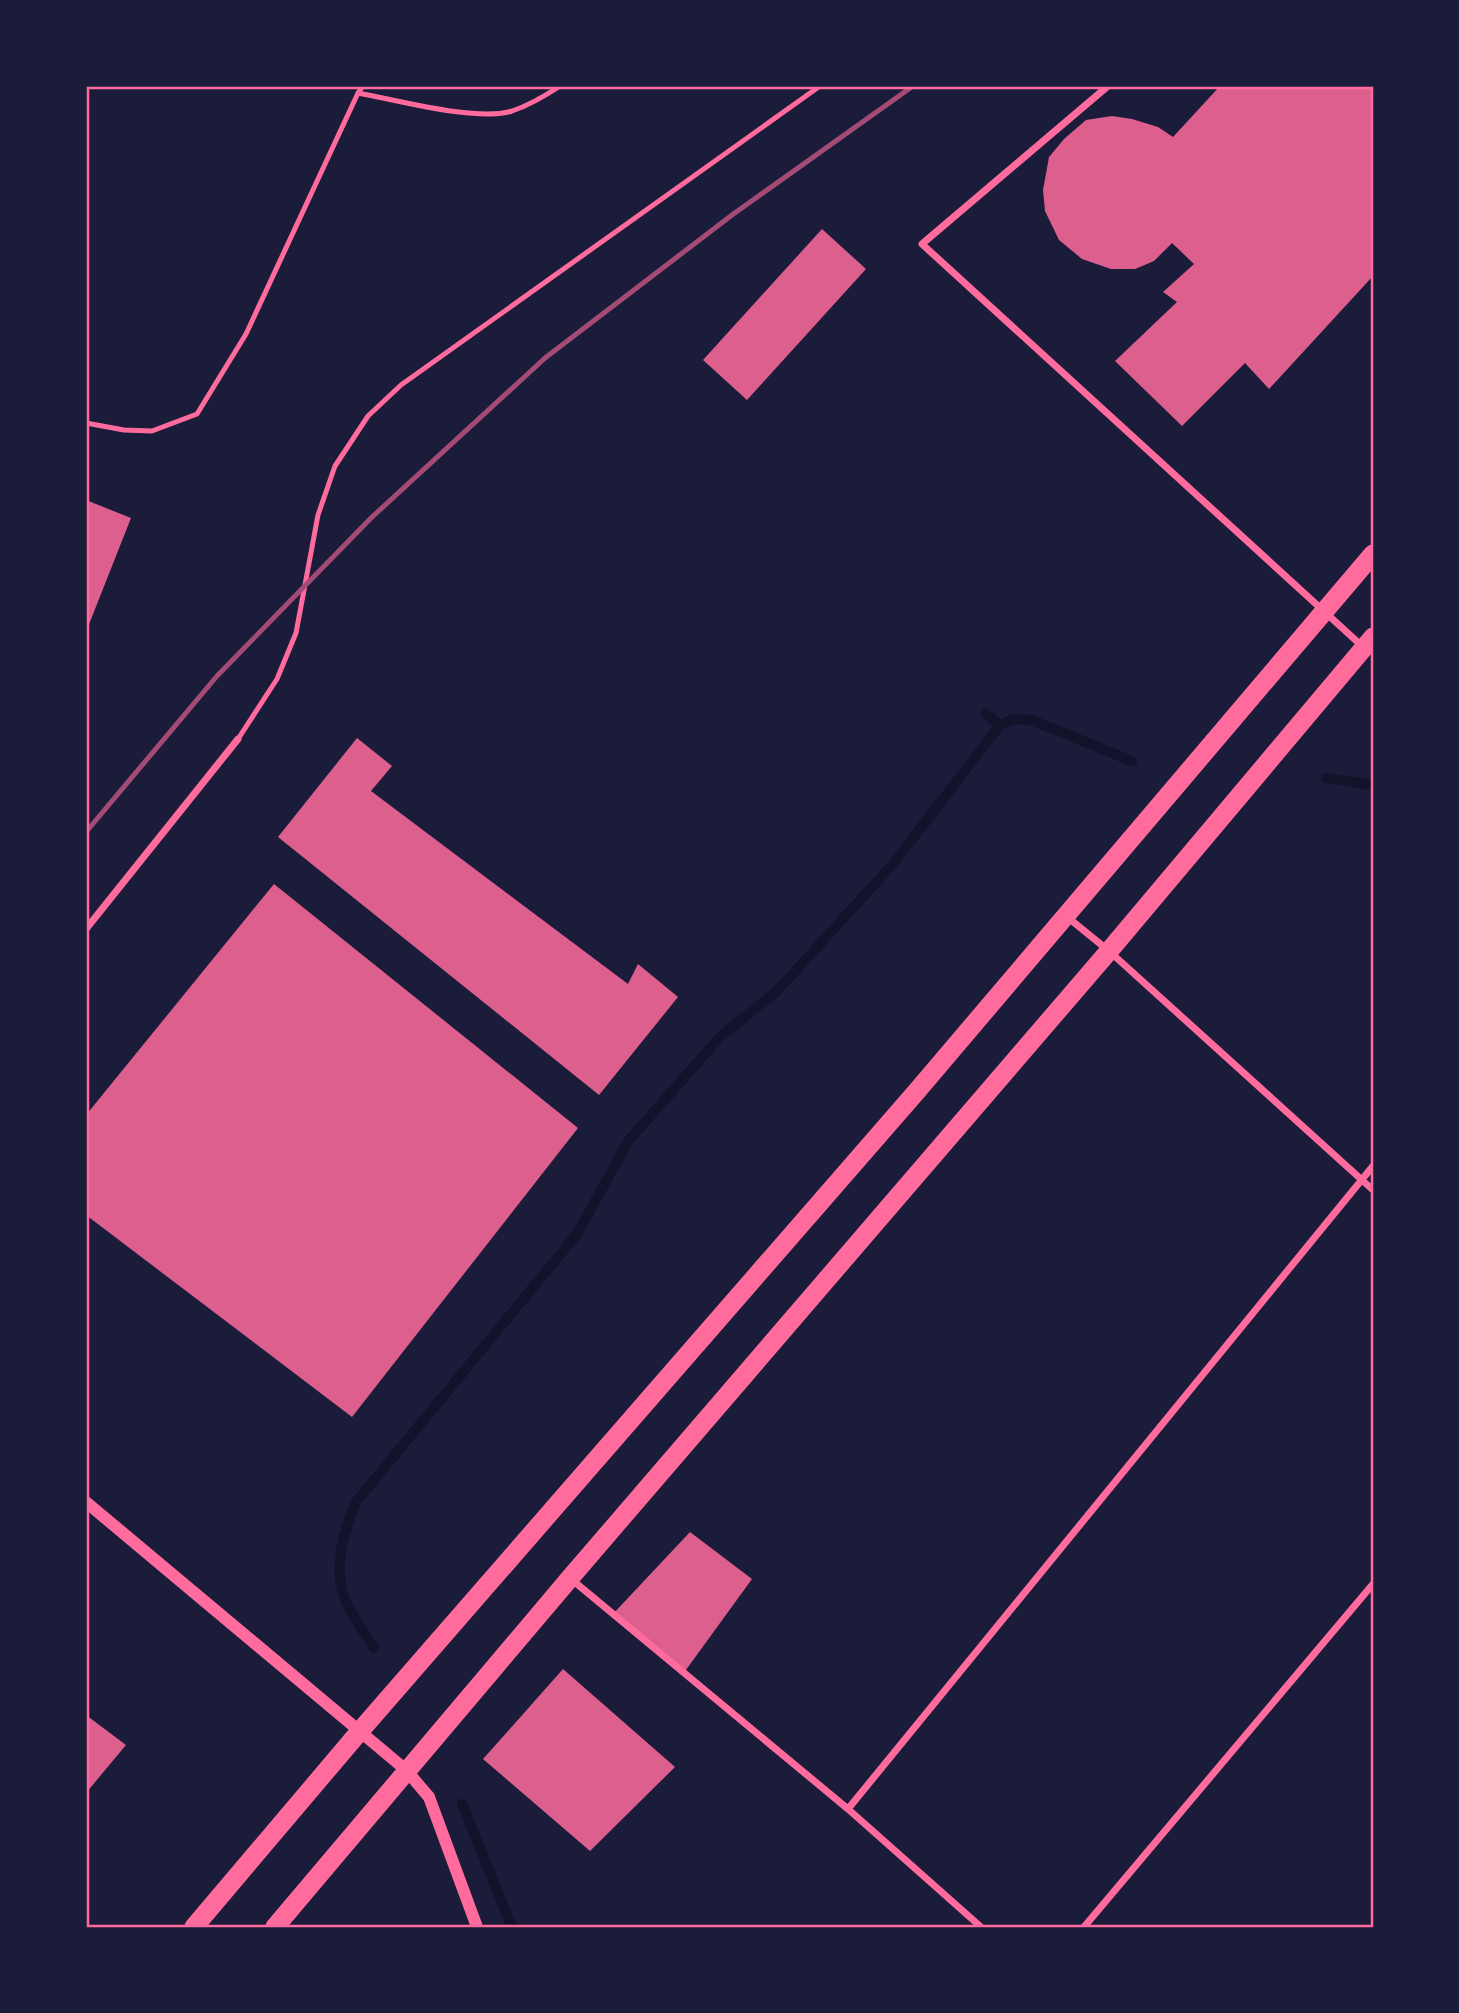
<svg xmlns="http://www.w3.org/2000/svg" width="1459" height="2013" viewBox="0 0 1459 2013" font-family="Roboto,sans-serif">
  <rect width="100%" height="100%" fill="#1b1b3a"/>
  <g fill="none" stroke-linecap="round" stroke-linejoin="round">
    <!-- stream -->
    <path stroke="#12122b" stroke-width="10" d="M985,713L1000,725
      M1326,778L1373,785
      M374,1648C365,1633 352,1616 345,1600C333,1566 343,1534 356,1502L577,1234L629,1140L721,1036L777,991L893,864L1000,725L1013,719L1031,720L1132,761
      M462,1804L512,1927"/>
  </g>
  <!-- building -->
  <path fill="#dd5f8e" d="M1220,86H1373V276L1269,389L1245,363L1182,426L1115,361L1177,302L1163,292L1194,264L1172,243L1154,261L1135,269H1111L1082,259L1059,240L1045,211L1043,190L1049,157L1064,139L1086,120L1112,116L1132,119L1158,127L1173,137Z
    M822,229L866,269L747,400L703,360Z
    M86,500L131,518L86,632Z
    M357,738L392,766L371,791L628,984L638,964L678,997L599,1095L278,837Z
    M274,884L578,1128L352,1417L86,1215V1115Z
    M690,1532L752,1579L683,1674L612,1615Z
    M563,1669L675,1767L590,1851L483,1759Z
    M86,1715L126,1745L86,1793Z"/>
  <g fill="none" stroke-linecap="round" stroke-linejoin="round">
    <!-- service -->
    <path stroke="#ff6b9d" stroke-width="5" d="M358,93C397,100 476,122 512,111C530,105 545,96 560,86
      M86,423L124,430L152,431L197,414L246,334L358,93L363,86
      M238,739L277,679L296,633L318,515L335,466L368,416L401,385L820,86"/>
    <!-- minor -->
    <path stroke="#ff6b9d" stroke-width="7" d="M1108,86L922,244L1362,646
      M1066,916L1109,951L1373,1190
      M86,929L238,739
      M571,1579L848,1809L981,1927
      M848,1809L1373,1166
      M1084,1927L1373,1584"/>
    <!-- tertiary -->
    <path stroke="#ff6b9d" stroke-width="12" d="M86,1502L406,1770L429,1797L477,1927"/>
    <!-- trunk -->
    <path stroke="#ff6b9d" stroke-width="19" d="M194,1927L360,1731L917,1091L1373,554
      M275,1927L570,1578L1109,951L1373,637"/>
    <!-- rail -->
    <path stroke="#a44b75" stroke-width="5" d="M86,832L217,676L371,518L545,358L732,215L913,86"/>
  </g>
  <!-- border -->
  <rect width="1459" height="2013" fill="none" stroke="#1b1b3a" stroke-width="175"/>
  <rect x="88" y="88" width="1284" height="1838" fill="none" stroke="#ff6b9d" stroke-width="2.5"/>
</svg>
